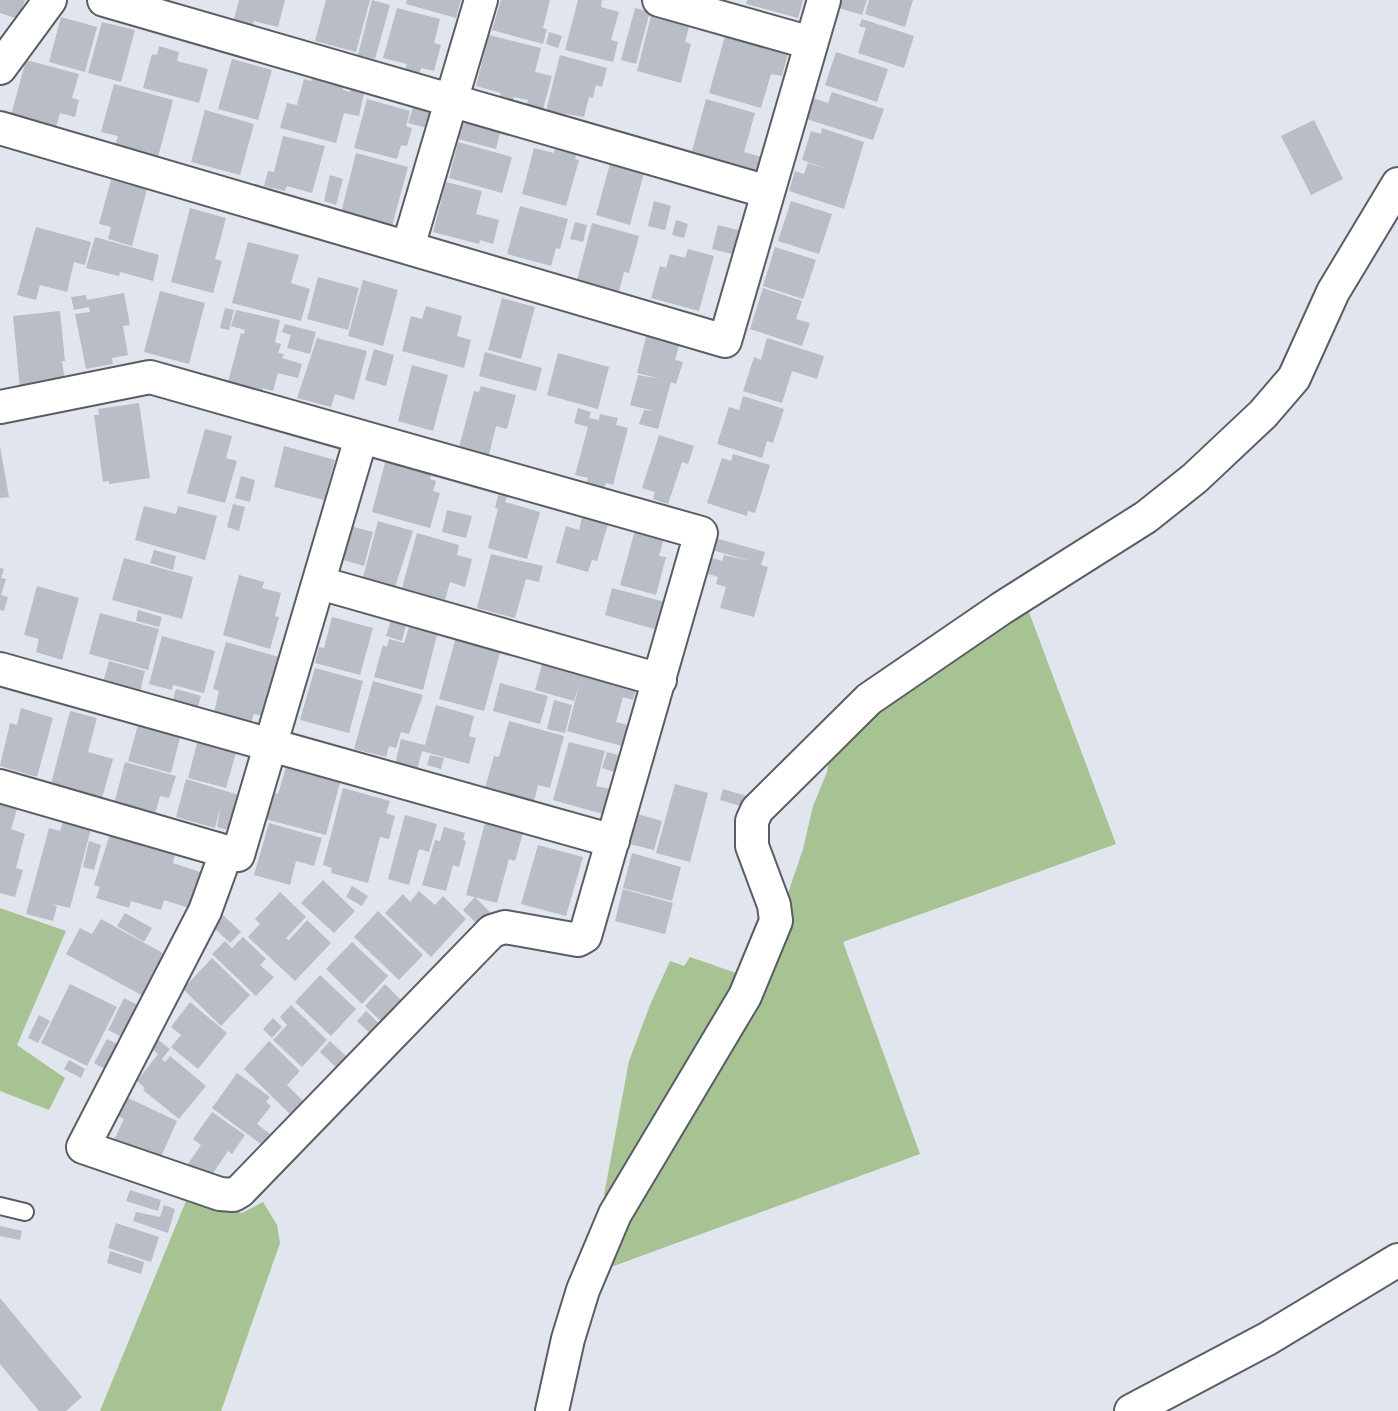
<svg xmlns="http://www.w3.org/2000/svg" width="1398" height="1411" viewBox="0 0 1398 1411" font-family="Karla,sans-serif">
  <rect width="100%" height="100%" fill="#e1e5ed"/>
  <!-- green -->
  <path fill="#a7c393" d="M1027,607L1116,844L843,942L920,1154L600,1271L784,905L803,849L813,806L827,772L831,745L875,706Z
    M0,908L66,931L17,1045L65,1078L49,1110L0,1091Z
    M690,957L745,976L609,1208L604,1195L629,1061L650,1005L670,961L684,966Z
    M188,1196L242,1213L263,1202L277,1225L280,1243L221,1411H100Z"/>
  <!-- building -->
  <path fill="#b9bdc5" d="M0,0H25L18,19L0,13Z
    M239,0H285L278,27L254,21L251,31L232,26Z
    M326,0H370L356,52L315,41Z
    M372,0L390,5L375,59L358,55Z
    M407,0H461L456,18L406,4Z
    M501,0H550L543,28L547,29L543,44L492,30Z
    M578,0H602L601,7L619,12L611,40L618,42L613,62L565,50Z
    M747,0H803L798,18L746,4Z
    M838,0H867L862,15L836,7Z
    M869,0H913L905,27L865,14Z
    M397,8L440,19L434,43L441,45L434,71L421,68L419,75L404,72L407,64L383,58Z
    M635,8L650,12L636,64L621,60Z
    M651,16L689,27L685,42L691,44L681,83L637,71Z
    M61,17L97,27L85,72L49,62Z
    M862,19L914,36L904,68L858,53L866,28L859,26Z
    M102,22L135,30L121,82L88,73Z
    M549,32L562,36L558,48L546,44Z
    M489,35L541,48L535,72L552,76L543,109L527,105L528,100L514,97L513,101L499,98L501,93L476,86Z
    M725,36L788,53L782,76L771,74L761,108L709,93Z
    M159,46L179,52L177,61L208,69L199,103L143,88L152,54L157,55Z
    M836,52L888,69L877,102L825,85Z
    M560,55L607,68L602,87L596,85L593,98L589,97L584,117L548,111L547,107Z
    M232,59L272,70L258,120L218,109Z
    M26,60L79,74L72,98L79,100L75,117L60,113L55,131L10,119Z
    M313,76L344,85L343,90L350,92L352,85L365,89L359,116L344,113L336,143L280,128L287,103L297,105L304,79L311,81Z
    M114,84L173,100L157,161L114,149L118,136L101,132Z
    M832,92L884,109L873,140L803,118L810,97L828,103Z
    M367,99L410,111L406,126L412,128L407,146L401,145L397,159L354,148Z
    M706,99L755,113L744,152L765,158L761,171L692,151Z
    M414,104L437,110L431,129L408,123Z
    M205,110L254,124L240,175L191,162Z
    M468,116L502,125L496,149L458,139L462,123L465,124Z
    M1314,120L1343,179L1311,195L1281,136Z
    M822,128L864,142L844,209L789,191L795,171L804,174L808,163L831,170L802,160L811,131L821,134Z
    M283,136L325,146L312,193L287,186L285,191L264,186L268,171L274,172Z
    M458,142L512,157L502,193L449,178Z
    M555,146L577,152L575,159L579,160L566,206L522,194L534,148L554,153Z
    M356,153L408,167L392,226L341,213Z
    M611,160L645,169L630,225L596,215Z
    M330,175L343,179L336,205L324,201Z
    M111,180L147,189L132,246L108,239L111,227L99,224Z
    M446,182L482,191L476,214L499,220L493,244L480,240L479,244L433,232Z
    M654,201L671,206L665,230L648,226Z
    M791,201L832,214L819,254L778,241Z
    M520,206L568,219L560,249L556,248L551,266L507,254Z
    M190,208L226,218L215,259L222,261L213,293L171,282Z
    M676,220L688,224L684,238L672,235Z
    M575,222L587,225L583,242L570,239Z
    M592,223L639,236L629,273L624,272L619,291L577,280Z
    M718,225L742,231L736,255L712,249Z
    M36,227L91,242L85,265L74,262L67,292L40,285L36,300L17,295Z
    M95,237L159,255L153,281L120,272L119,276L86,268Z
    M248,242L299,255L291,283L310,289L301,321L232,303Z
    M775,247L816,260L803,299L763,286Z
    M688,249L714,256L699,311L651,298L660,266L666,268L670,254L685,258Z
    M318,277L359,288L348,330L307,319Z
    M363,280L398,290L383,346L348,336Z
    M763,288L802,301L796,319L810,323L802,346L750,329Z
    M160,291L205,303L189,364L144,352Z
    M124,293L130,325L123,326L128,355L112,358L113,364L86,369L75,314L90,312L89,307L74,310L71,297L86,295L87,300Z
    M502,298L535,307L521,359L488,350Z
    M426,306L462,316L457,336L471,340L464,368L402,351L411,316L422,319Z
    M225,308L234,310L229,330L220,328Z
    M236,310L280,320L275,342L281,344L278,353L284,354L282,358L302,364L298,378L278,373L273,391L263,388L261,395L227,386L241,333L244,334L245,330L231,326Z
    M60,311L65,361H62L65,384L20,389L13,316Z
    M285,324L316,332L310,354L287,348L291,335L282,332Z
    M647,333L680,342L675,360L683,362L676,384L671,382L658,429L639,424L644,410L654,411L630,405L638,375L661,379L637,373Z
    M317,338L367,351L354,400L335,394L331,407L297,398Z
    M767,338L824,356L817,379L792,371L782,403L743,391L754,357L761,360Z
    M374,349L394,355L386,386L365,380Z
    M485,352L542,368L536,391L479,376Z
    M558,353L609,367L598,409L547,395Z
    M412,365L448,375L433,431L398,421Z
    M481,386L516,395L507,429L496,426L488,459L458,451L474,391L479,392Z
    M743,396L784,409L773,443L767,441L762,458L717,444L729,407L739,410Z
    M139,403L150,478L109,484V481L103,482L94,415H99L98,409Z
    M578,408L591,412L589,418L599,420L600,414L618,418L616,425L628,428L613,485L606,483L604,490L586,485L588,478L575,475L588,427L574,423Z
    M205,429L232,436L226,458L237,461L225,503L187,493Z
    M659,435L694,446L688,464L682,462L668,504L653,499L655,492L642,488Z
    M0,446L9,497L0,498Z
    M284,446L335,460L324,500L274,487Z
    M733,454L770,465L755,513L748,511L747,516L707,503L722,458L731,461Z
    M386,459L432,472L430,479L436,481L433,491L440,493L430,528L372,512Z
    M241,476L255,480L250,502L235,498Z
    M498,495L507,497L505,502L540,512L527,559L488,548L498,509L495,508Z
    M233,504L245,507L239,531L227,527Z
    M144,506L176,514L178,506L217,516L205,560L135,540Z
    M447,510L472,516L466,538L442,532Z
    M582,517L608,524L597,561L592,560L588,572L556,563L566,526L579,530Z
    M378,521L413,531L394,590L362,581Z
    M350,526L373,532L364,566L340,559Z
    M635,530L664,538L659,556L666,557L656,595L620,585Z
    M417,533L459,545L457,555L472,559L465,587L450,582L445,600L402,588Z
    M715,538L765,552L761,565L768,567L754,617L720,608L726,587L716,584L718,577L708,574L712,558L722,561L724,555L751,561L712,550Z
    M154,550L176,556L173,570L150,563Z
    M491,554L543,566L539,582L526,579L515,618L477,608Z
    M124,558L193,577L182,619L112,600Z
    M0,568L4,569L1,578L6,579L1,595L8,597L4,611L0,610Z
    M239,575L264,582L262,588L281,593L275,616L279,617L270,649L223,635Z
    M37,586L79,598L62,660L36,652L39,639L24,635Z
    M612,588L669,603L661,631L605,615Z
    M138,610L162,617L159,627L136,621Z
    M100,613L159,629L148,670L89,654Z
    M332,617L373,628L360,675L315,663L319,647L324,648Z
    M392,617L407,621L402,641L386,636Z
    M409,627L437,635L423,690L374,677L383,645L387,647L389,639L404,643Z
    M162,636L215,651L204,693L173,685L172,690L149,684Z
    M456,637L501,649L484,711L439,699Z
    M226,642L279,657L269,694L260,692L273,696L267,717L254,714L251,723L214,713L219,691L213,689Z
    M109,661L145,671L140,692L103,682Z
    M543,661L637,686L633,700L623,697L616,722L635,727L629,748L567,731L580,682L574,701L535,690Z
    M315,668L363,681L349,733L300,720Z
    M373,681L423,695L409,734L401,732L396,748L389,746L386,757L354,749Z
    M500,683L548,696L540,724L493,711Z
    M176,689L201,696L197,710L172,703Z
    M554,700L572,705L565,733L547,729Z
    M436,705L474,716L469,736L476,738L469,764L422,751L417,770L395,765L401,739L425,745Z
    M21,708L53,718L37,777L0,766L10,723L17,725Z
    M70,711L97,718L88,752L113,759L102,798L51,784Z
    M139,721L181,733L171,773L128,761Z
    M509,721L564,736L550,788L538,785L534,802L485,788L494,756L499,757Z
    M198,739L237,749L226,788L188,778Z
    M569,742L605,751L596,786L610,789L603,814L553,800Z
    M607,752L625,757L621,774L602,768Z
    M430,755L444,758L441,769L427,765Z
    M125,762L176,776L169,798L160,796L155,815L114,804Z
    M287,764L341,779L326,835L265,819L272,792L278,794Z
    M186,779L242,796L232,831L217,827L221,805L215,828L176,817Z
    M675,784L708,793L690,862L656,853Z
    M343,788L390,801L386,813L395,816L389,839L380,837L368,883L331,873L332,868L323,865Z
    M723,789L754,798L751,809L720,800Z
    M0,801L18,806L11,829L25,834L16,868L23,870L15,897L0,893Z
    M634,813L662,821L654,850L626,843Z
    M405,815L437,824L429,852L419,849L409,885L388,879Z
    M63,822L91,829L70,908L48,903L57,906L53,921L26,914L49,828L60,831Z
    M269,823L322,838L314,866L296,861L290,885L254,875Z
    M485,823L523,833L515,861L509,859L497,903L466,895Z
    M444,827L465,833L463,840L466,841L459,867L453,865L446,891L422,885L435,840L440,841Z
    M110,834L175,854L173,863L203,873L192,909L164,900L161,910L131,901L129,908L96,898L100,887L94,885Z
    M89,841L101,845L94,870L83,867Z
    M538,845L583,857L566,916L521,904Z
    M632,853L681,867L672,901L623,888Z
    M323,880L355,911L334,933L301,903Z
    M352,886L368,896L362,906L346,897Z
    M623,889L673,903L665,934L615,921Z
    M419,891L435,905L443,896L466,919L431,957L385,913L403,894L410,902Z
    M280,892L306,917L286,938L289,940L307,920L331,943L295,981L248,937L260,924L255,919Z
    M475,897L490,912L478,925L463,910Z
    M378,911L423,955L399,980L354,937Z
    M125,913L152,928L144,942L117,926Z
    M223,915L241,932L230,943L212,926Z
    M101,919L168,956L145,997L66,954L80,928L92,934Z
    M243,937L266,959L260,965L274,977L256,996L212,954L225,941L232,948Z
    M352,942L388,976L362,1004L326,969Z
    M212,958L250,995L221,1026L183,989Z
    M320,975L356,1009L331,1036L295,1002Z
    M70,984L117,1007L87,1066L41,1043Z
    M385,984L406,1005L386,1026L365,1006Z
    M124,998L140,1006L124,1038L108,1030Z
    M190,1002L227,1033L198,1069L171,1047L181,1035L171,1027Z
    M291,1005L327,1040L302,1067L273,1040L287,1025L280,1017Z
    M366,1011L386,1030L377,1040L357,1021Z
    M39,1015L50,1021L38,1043L28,1038Z
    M273,1018L282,1027L272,1038L263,1029Z
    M156,1038L170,1049L162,1059L165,1062L170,1056L206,1086L179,1119L143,1090L145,1088L137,1081L158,1054L149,1047Z
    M107,1039L117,1044L105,1069L94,1063Z
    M269,1041L300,1071L287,1085L307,1105L294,1118L244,1069Z
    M330,1041L350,1060L340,1071L320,1052Z
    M69,1060L85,1069L81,1078L64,1069Z
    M237,1073L270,1097L266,1102L271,1106L257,1124L274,1137L266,1148L212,1108Z
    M124,1096L177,1121L159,1161L114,1140L124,1119L115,1114Z
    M212,1112L245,1135L232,1154L228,1151L209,1179L188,1164L201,1145L193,1139Z
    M130,1190L161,1200L158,1211L126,1201Z
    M164,1205L175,1209L168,1233L133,1221L136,1212L160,1217Z
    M116,1223L159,1237L151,1262L108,1248Z
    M0,1226L22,1231L20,1240L0,1236Z
    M110,1251L144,1262L141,1274L107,1263Z
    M0,1298L82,1397L66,1411H39L0,1364Z"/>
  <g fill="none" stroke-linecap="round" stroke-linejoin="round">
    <defs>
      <path id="lane" d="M0,1206L25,1212"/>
      <path id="street" d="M104,0L768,192
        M659,0L811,43
        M0,68L50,0
        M0,128L725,341L824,0
        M408,247L481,0
        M0,407L150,377L701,533L585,936L578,940L505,927L492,931L240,1191L233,1195L220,1194L83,1147L205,911L226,853
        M320,583L660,680
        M0,669L613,841
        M0,786L238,855L361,438
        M552,1411L568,1339L583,1290L615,1214L745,996L776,921L774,905L752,846V821L757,810L869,699L1002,608L1146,517L1195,478L1263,414L1294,378L1333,292L1398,184
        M1131,1411L1267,1339L1398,1260"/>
    </defs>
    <!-- lane casing -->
    <use href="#lane" stroke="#595d64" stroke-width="20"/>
    <!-- street casing -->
    <use href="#street" stroke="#595d64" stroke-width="36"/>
    <!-- lane -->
    <use href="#lane" stroke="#fff" stroke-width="16"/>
    <!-- street -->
    <use href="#street" stroke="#fff" stroke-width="32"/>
  </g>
</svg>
